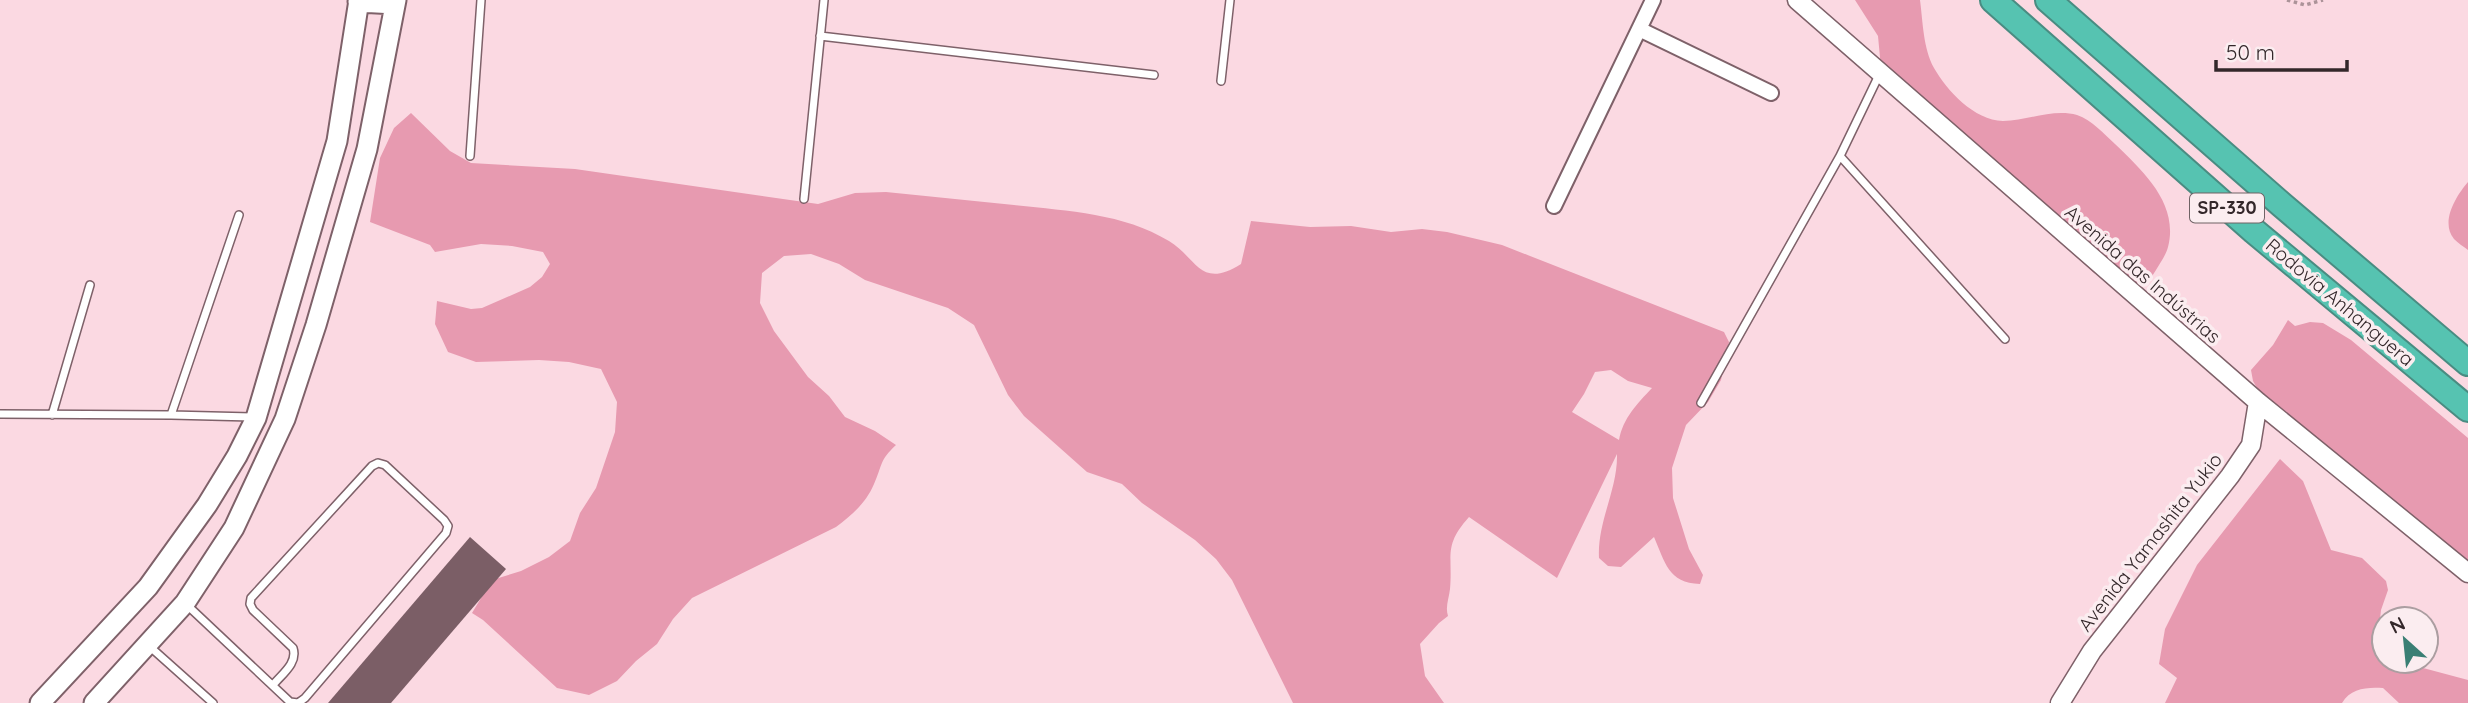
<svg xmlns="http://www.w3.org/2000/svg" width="2468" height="703" viewBox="0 0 2468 703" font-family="Quicksand,sans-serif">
  <rect width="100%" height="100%" fill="#fbd9e2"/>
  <!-- green -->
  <path fill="#e79ab0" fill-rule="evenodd" d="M1855,0H1920C1923,22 1923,48 1934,68C1947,91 1974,120 2003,121C2027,121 2053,108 2077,115C2092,120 2104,134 2115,144C2144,172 2179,204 2168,247C2166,255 2160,263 2156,270C2136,303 2121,287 2094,273L1901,95L1881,68L1878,36Z
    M411,113L450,151L471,163L575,169L818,204L855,193L886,192C929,196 971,201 1014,205C1067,211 1123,213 1169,241C1197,258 1200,290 1241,264L1251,221L1310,227L1351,226L1391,232L1422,229L1447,232L1502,245L1724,332L1729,342L1721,380L1708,402L1686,425L1672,468L1673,498L1689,549L1703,575L1700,584C1668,583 1665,562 1654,537L1621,567L1608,566L1599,558C1597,522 1618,489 1617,454L1557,578L1469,517C1443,546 1453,555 1450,589C1449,598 1445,607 1448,616L1439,623L1420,644L1425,676L1444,703H1293L1232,580L1216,559L1195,540L1142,503L1122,484L1087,472L1024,416L1008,395L974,325L948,308L865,280L839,264L811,254L784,256L762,273L760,303L774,331L808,377L829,396L845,417L875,431L896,445C879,461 883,464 874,484C866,503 852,515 836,527L692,598L673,619L657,644L636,661L617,681L589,695L557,688L483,620L472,613L492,580L521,571L549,557L570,541L580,513L596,488L615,432L617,402L601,369L569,362L539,360L476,362L448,352L435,324L437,301L471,309L482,308L530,287L542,277L550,264L543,252L512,246L481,244L435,252L430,245L370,222L380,158L394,128ZM1611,370L1628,381L1652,388C1637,404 1623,418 1619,440L1572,412L1584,394L1595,372Z
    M2468,182V250C2464,247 2458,243 2454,239C2440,222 2456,196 2468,182Z
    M2288,320L2295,326L2310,322L2323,323L2351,340L2468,438V579L2269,409L2253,381L2251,370L2273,345Z
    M2280,459L2303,481L2331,550L2362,558L2386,581L2388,590L2381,610L2377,646L2380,656L2384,657V661H2397L2468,680V703H2399L2383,688C2367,687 2351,688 2342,703H2165L2177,678L2159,664L2165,629L2197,565Z"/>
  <!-- building -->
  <path fill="#7b5e66" d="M470,537L506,569L391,703H328Z"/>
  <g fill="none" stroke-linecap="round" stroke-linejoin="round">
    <defs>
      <path id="service" d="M820,36L1154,75
        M1880,73L1840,156L2005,339
        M1221,81L1230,0
        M470,156L481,0
        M804,199L824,0
        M1701,403L1840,156
        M0,414L171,415L252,417
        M52,415L90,285
        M171,415L239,215
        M187,605L290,702L298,703L305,698L446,533L448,526L444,520L385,465L378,463L372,466L251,598L250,604L253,610L293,648C298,663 282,674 273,685
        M148,645L213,703"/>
      <path id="minor" d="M1639,29L1771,93
        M1554,206L1653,0"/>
      <path id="tertiary" d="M1797,0L2258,402L2468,573
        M2060,703L2092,651L2230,476L2251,445L2258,402"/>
      <path id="secondary" d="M358,2L395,4
        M40,703L148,587L207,505L237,456L256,418L337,141L359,0
        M94,703L185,603L234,528L285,419L316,325L367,149L396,0"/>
      <path id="motorway" d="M1993,0L2254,231L2468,409
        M2048,0L2282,205L2468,363"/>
    </defs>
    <!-- service casing -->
    <use href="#service" stroke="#7e6169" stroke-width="10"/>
    <!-- minor casing -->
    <use href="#minor" stroke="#7e6169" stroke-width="18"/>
    <!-- tertiary casing -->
    <use href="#tertiary" stroke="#7e6169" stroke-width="21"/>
    <!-- secondary casing -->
    <use href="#secondary" stroke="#7e6169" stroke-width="23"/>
    <!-- motorway casing -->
    <use href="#motorway" stroke="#4a8c82" stroke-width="28"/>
    <!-- path -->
    <path stroke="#ac9399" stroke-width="3.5" stroke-dasharray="3.5 3.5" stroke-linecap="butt" d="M2287,0L2305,5L2323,0"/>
    <!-- service -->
    <use href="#service" stroke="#fff" stroke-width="7"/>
    <!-- minor -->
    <use href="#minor" stroke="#fff" stroke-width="14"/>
    <!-- tertiary -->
    <use href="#tertiary" stroke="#fff" stroke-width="18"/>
    <!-- secondary -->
    <use href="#secondary" stroke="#fff" stroke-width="19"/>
    <!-- motorway -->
    <use href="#motorway" stroke="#56c3b1" stroke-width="24"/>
  </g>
  <g text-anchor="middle" stroke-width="7" stroke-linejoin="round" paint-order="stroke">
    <!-- shield labels -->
    <rect fill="#fbedf0" stroke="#6f6265" stroke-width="2" x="2190" y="193.5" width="74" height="29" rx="5"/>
    <g font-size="18" font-weight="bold" fill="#33272a">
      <text x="2227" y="214">SP-330</text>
    </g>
    <!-- street labels -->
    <g font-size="19" fill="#33272a" stroke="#fbedf0">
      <text transform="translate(2143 274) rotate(41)" y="7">Avenida das Indústrias</text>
      <text transform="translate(2340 302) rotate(40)" y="7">Rodovia Anhanguera</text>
      <text transform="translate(2150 542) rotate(-52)" y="7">Avenida Yamashita Yukio</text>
    </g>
  </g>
  <!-- north arrow -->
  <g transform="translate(2405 640) rotate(333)"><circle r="33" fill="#fbedf0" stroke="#ab9ea1" stroke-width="2"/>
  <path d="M0-5L12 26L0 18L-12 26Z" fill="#3a7f74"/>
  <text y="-10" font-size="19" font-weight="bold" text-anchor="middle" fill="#33272a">N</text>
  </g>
  <!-- scale -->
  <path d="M2216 60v10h131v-10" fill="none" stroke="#33272a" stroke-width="3.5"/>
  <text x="2226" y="60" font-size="21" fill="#33272a" stroke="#fbedf0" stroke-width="5" paint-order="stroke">50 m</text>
</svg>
